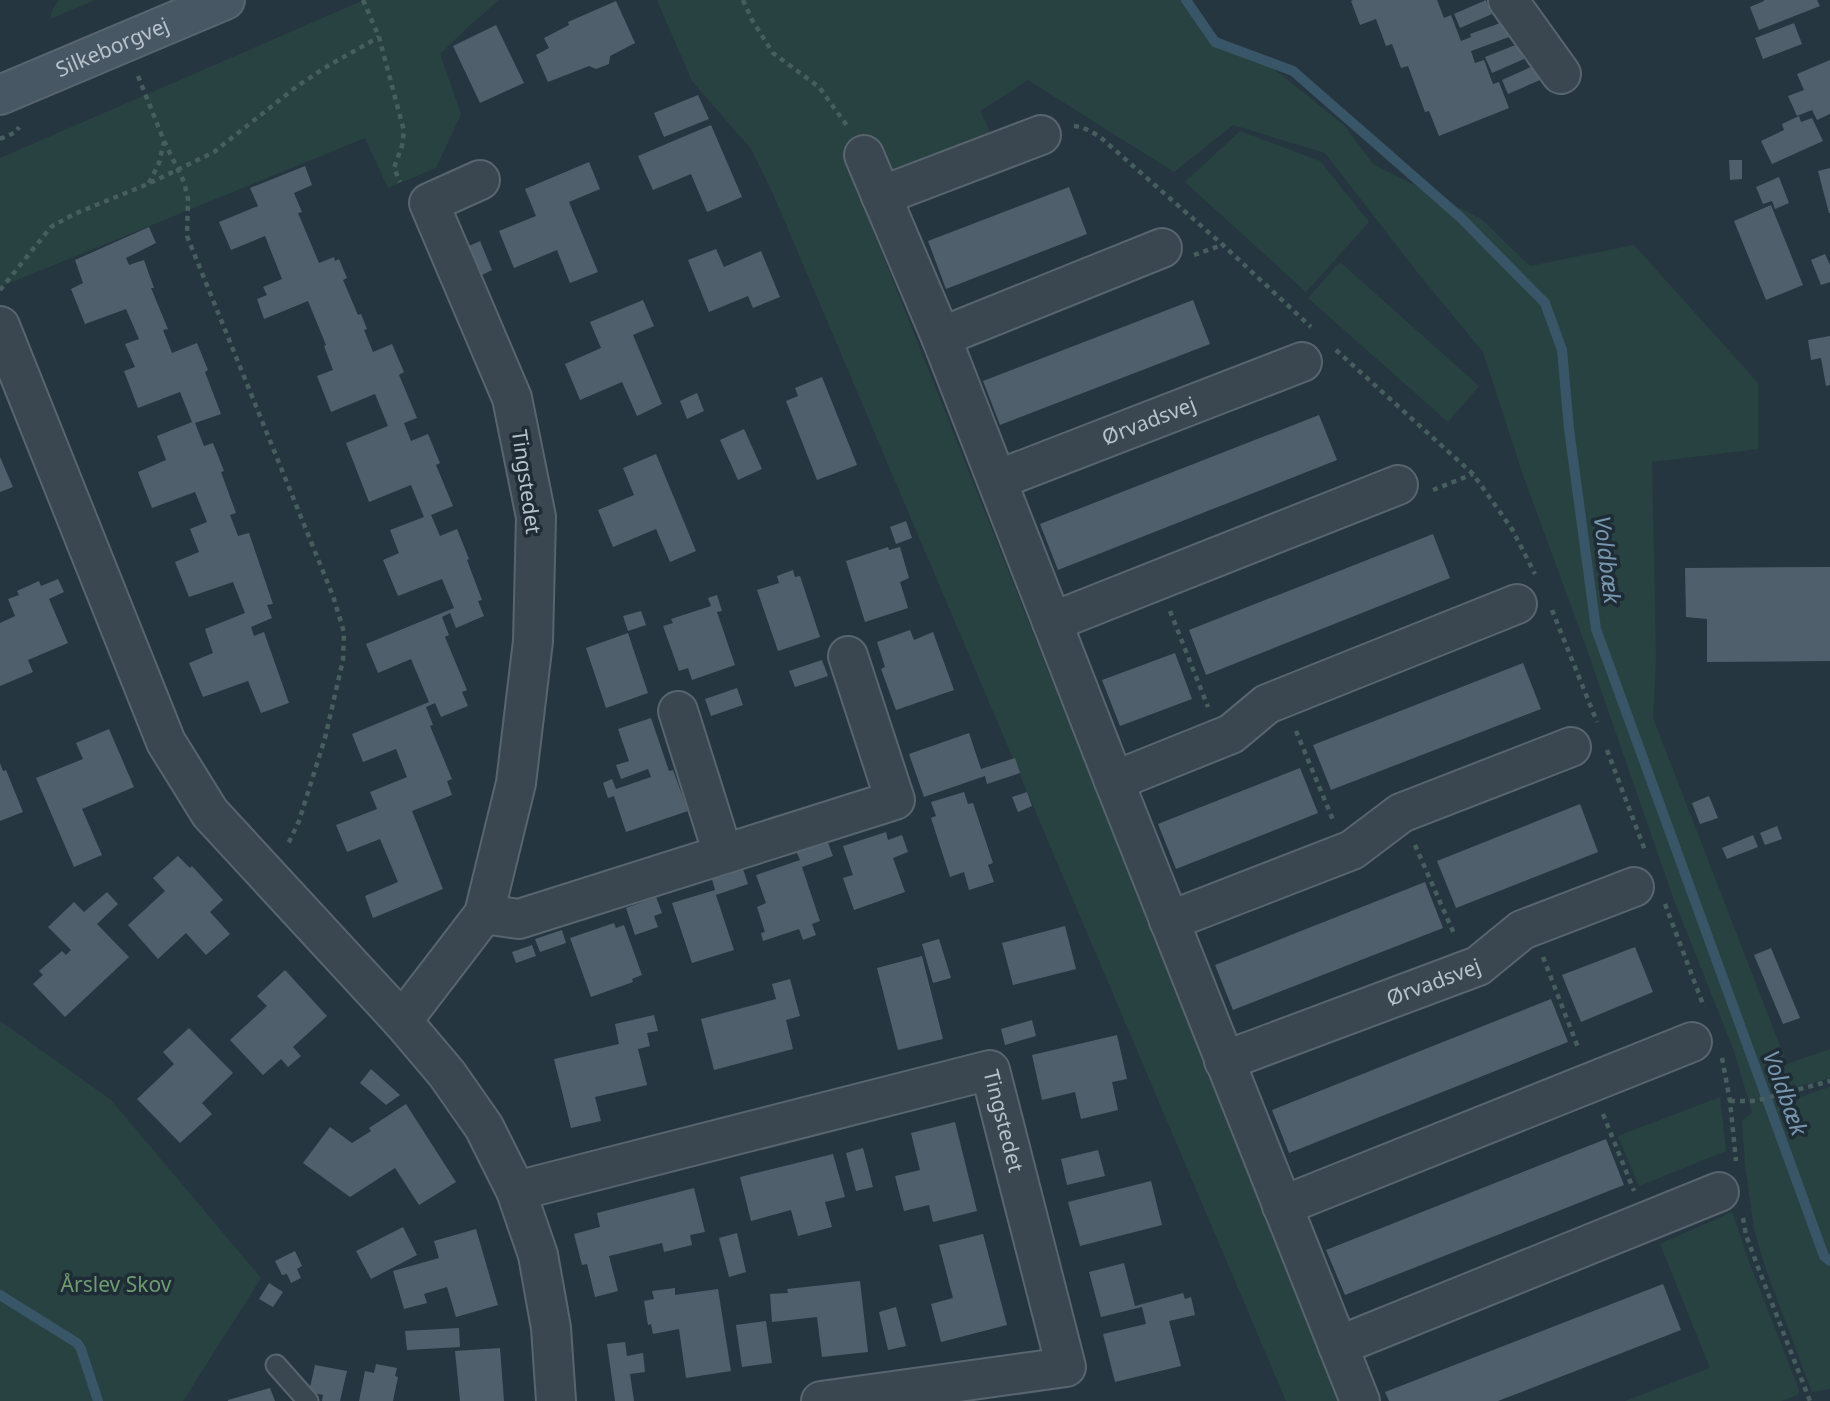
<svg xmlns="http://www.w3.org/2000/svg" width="1830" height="1401" viewBox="0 0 1830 1401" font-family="'Noto Sans',sans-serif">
  <rect width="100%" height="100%" fill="#263641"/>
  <!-- green -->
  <path fill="#284241" d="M59,0H95L50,19L51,13Z
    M364,0H499L469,26L440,54L461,114L436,168L388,188L365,138L0,287V158Z
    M657,0H1181L1215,35L1275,70L1344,125L1373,164L1481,219L1530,266L1634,245L1758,383V449L1652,462L1656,658L1653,718L1787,1064L1830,1049V1078L1796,1087L1800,1097L1830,1087V1389L1812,1392L1765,1267L1754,1229L1745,1164L1742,1121L1752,1113L1734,1051L1674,900L1585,644L1522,472L1483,352L1418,273L1325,153L1233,125L1174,172L1028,80L980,111L991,134L896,174L879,143L844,157L1338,1401H1286L774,196L751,149L692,81Z
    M1240,131L1320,161L1369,222L1306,292L1185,182Z
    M1340,262L1479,386L1448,422L1308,298Z
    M0,1021L111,1100L261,1278L183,1401H0Z
    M1720,1097L1726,1151L1639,1186L1618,1136Z
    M1732,1212L1748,1259L1799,1390L1798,1395L1781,1401H1625L1710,1368L1660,1244Z"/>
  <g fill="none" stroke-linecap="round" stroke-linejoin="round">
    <!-- stream -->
    <path stroke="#395568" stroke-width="10" d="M1186,0L1215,42L1293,71L1460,217L1545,303L1562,350L1569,429L1596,629L1824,1256L1830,1261
      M0,1295L77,1343L81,1349L98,1401"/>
  </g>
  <!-- building -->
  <path fill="#4f606c" d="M1353,0H1437L1444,18L1451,15L1461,41L1471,37L1470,34L1503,22L1509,37L1471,51L1475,63L1484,60L1493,84L1499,82L1509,108L1439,136L1429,111L1425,112L1408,66L1401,68L1392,44L1386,46L1376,19L1360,25L1351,1Z
    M1486,0L1492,14L1460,28L1454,14Z
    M1764,0H1817L1820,6L1759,30L1750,7L1764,1Z
    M616,1L635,43L610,56L609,64L596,69L589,66L548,82L536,55L549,48L544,38L569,25L568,22Z
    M1794,23L1802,44L1763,59L1755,38Z
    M496,25L524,83L480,103L453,46Z
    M1518,44L1524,59L1492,73L1485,57Z
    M1830,60V114L1817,120L1812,110L1797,116L1788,96L1804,90L1797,74Z
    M1533,66L1540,80L1508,94L1502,80Z
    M698,95L709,119L664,137L654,113Z
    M1799,116L1801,122L1812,118L1823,141L1772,164L1761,141L1784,130L1782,124Z
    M711,125L742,197L707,212L691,174L653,190L638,156Z
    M1729,160H1742V179L1730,180Z
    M589,162L600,189L569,202L598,272L570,283L557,250L514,268L499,231L536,216L525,189Z
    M305,166L312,185L294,193L302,212L298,213L319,263L334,257L335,261L339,259L347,278L343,280L358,315L361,314L367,329L364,330L373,352L392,344L404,372L399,375L417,418L404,423L411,441L428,434L440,463L436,465L453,506L431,515L440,536L457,529L469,559L467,560L482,600L478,601L484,616L456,628L450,613L442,617L449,635L445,637L467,690L462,692L468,706L441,717L435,703L426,707L433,725L430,726L452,779L447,781L452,795L412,811L443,889L373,918L365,896L398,882L380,839L347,852L336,825L377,809L370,792L407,777L396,749L363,762L352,734L429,702L411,659L378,673L366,644L454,608L442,579L398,596L383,560L399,553L390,530L424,517L411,485L369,502L346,443L388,426L375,394L331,412L317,376L333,370L324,346L326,345L308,301L264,319L257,299L267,295L263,287L282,279L265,236L231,250L219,222L258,206L250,188Z
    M1830,168V213H1829L1818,171Z
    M1779,177L1789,203L1775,209L1772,201L1763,204L1756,187Z
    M1069,187L1087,234L946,289L928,241Z
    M1771,205L1803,285L1766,300L1734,221Z
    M149,227L156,243L126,258L129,265L144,260L154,288H151L168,329L163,330L172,353L197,343L208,370L205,372L221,414L195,423L204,446L213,443L224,471L221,472L236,513L230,515L238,536L249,533L273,604L267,605L272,618L251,627L254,636L264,632L289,703L261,713L248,681L203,697L189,663L213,653L205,629L245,613L233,582L189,597L175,562L199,552L190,529L207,522L195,492L152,508L138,472L166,460L157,436L192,422L180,392L138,408L124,371L135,367L125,344L139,339L126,309L85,324L71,289L83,283L75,260Z
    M480,241L492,270L480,276L467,247Z
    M716,249L724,267L761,251L780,297L753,308L748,296L709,312L688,260Z
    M1825,254L1830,265V282L1821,285L1811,260Z
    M643,300L654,326L633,335L662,404L637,416L622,382L580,400L565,364L601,348L590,322Z
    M1193,300L1210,344L1000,425L983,381Z
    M1830,336V385L1826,386L1821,358L1811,360L1808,340Z
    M822,377L857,465L817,480L786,401L798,396L795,388Z
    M697,393L704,411L687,419L680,401Z
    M1319,415L1337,460L1058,570L1040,524Z
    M744,429L762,469L738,480L720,440Z
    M656,454L696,551L670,562L656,529L613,547L598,510L634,495L623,468Z
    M0,457L13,487L0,492Z
    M906,521L912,538L896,544L890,527Z
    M1433,534L1450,578L1206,675L1189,630Z
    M888,547L889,550L900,547L909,578L900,582L908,608L865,622L846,561Z
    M1830,567V661L1707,662V619L1686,617L1685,568Z
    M793,570L795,577L800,576L820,637L778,651L757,590L779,583L777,576Z
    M58,579L64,592L49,599L68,643L28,660L33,672L0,686V623L15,616L8,599L19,595L17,591L39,581L41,586Z
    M717,595L722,611L717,612L735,665L692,680L688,668L679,671L663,626L673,623L671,619L711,606L708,598Z
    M641,611L646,625L628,631L623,616Z
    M910,630L914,640L933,632L954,690L896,710L881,669L885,667L877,642Z
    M628,633L648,693L606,708L586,648Z
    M1175,653L1192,699L1120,726L1102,680Z
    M822,660L828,676L795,687L789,671Z
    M1523,663L1541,709L1331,790L1313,745Z
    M737,688L743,705L711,716L705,699Z
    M651,718L669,771L673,770L688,811L626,832L614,796L608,798L603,783L612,779L616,789L651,777L648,769L621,779L616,765L629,761L618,729Z
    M109,729L134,787L82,809L102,855L74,867L36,778L83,759L76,743Z
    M969,733L981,769L1015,758L1020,773L987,784L985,776L924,797L909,754Z
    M0,763L3,771L6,770L23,812L0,821Z
    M1300,768L1318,813L1176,869L1158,824Z
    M964,792L968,804L973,803L993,863L988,865L994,882L969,890L964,872L950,877L931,818L936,816L931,802Z
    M1027,792L1032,806L1018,812L1012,797Z
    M1709,796L1718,818L1700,824L1692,803Z
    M1580,804L1598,852L1456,908L1437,861Z
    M1777,826L1782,839L1765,845L1760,833Z
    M886,832L888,840L902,835L908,852L893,858L905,892L854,910L843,878L853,875L843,846Z
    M1753,835L1758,847L1727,859L1722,848Z
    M827,840L833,856L802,867L820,921L812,924L816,935L803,940L799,929L763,941L761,933L765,932L757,907L766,903L756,875L800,860L796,851Z
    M178,856L190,868L192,866L223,900L210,912L230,934L206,955L186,933L158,959L128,925L165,891L153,878Z
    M743,869L748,884L716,895L734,950L692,963L672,903L715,890L712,879Z
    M1425,882L1443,928L1233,1010L1215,965Z
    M107,892L118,904L97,924L129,957L65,1017L33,984L43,975L39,971L62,951L66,955L71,950L48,927L74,902L84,912Z
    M656,897L662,913L654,916L658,927L635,935L626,908Z
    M614,923L616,928L624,925L642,975L632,979L633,982L591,997L570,938Z
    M1065,926L1076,969L1013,985L1002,943Z
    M562,930L566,943L540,952L535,939Z
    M939,939L951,978L933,983L922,944Z
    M532,945L536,956L516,963L512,952Z
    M1635,947L1653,992L1581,1022L1562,975Z
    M1771,948L1800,1018L1783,1024L1754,955Z
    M922,956L943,1039L898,1050L877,968Z
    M285,970L327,1016L293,1047L301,1056L288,1067L281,1059L263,1075L230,1040L267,1006L257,996Z
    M790,979L800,1016L786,1020L793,1049L714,1070L701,1019L776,999L772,984Z
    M1551,999L1568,1042L1289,1153L1272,1110Z
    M654,1015L658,1031L647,1033L650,1046L638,1049L647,1085L595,1097L601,1121L571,1128L554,1059L619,1044L615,1024Z
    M1032,1020L1036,1036L1005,1045L1001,1029Z
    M189,1028L233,1073L202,1103L212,1114L180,1143L137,1099L174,1064L163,1052Z
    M1117,1035L1127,1079L1112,1082L1118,1110L1081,1119L1075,1092L1042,1100L1032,1055Z
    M371,1069L400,1095L386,1105L360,1083Z
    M406,1104L456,1182L419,1205L395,1168L350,1197L303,1163L330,1127L352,1143L371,1131L369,1128Z
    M955,1122L977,1211L933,1222L929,1205L904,1211L895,1176L920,1170L911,1133Z
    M1606,1139L1624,1185L1345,1295L1326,1250Z
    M863,1148L873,1187L856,1191L846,1153Z
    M1098,1150L1105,1176L1067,1185L1061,1159Z
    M833,1154L845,1197L825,1202L832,1227L798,1236L791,1210L751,1221L740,1177Z
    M1151,1181L1162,1225L1080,1246L1068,1202Z
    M694,1188L705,1232L690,1235L692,1245L664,1252L662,1243L609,1256L618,1291L595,1297L587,1264L582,1265L574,1234L600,1227L597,1213Z
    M403,1227L417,1255L371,1279L356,1251Z
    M476,1229L498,1305L456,1317L447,1287L424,1294L427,1303L404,1309L393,1271L439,1258L434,1241Z
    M737,1233L746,1272L729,1277L719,1238Z
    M983,1234L1007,1325L941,1342L931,1304L953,1298L939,1245Z
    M295,1251L302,1266L297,1269L301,1278L291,1283L287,1274L282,1275L275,1261Z
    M1124,1263L1135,1306L1183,1293L1185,1299L1191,1297L1195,1315L1169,1321L1181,1366L1115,1382L1103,1334L1146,1324L1142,1307L1101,1317L1089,1272Z
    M860,1281L868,1352L822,1357L817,1317L772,1322L770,1294L788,1293L787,1289Z
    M269,1283L283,1292L273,1307L259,1299Z
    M1663,1284L1681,1330L1498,1401H1389L1385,1392Z
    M675,1288V1295L718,1289L731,1371L686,1378L679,1329L653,1334L651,1324L648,1325L644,1301L654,1299L652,1291Z
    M896,1307L906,1346L888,1350L879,1312Z
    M766,1321L772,1363L742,1367L736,1325Z
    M459,1328L460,1347L407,1350L405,1331Z
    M625,1342L627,1356L643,1353L645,1372L630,1374L634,1401H615L607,1344Z
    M500,1348L504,1401H460L455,1351Z
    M376,1364L397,1368L395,1376L398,1377L393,1401H359L365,1371L374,1373Z
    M315,1365L347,1371L340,1401H322L323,1395L309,1392Z
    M270,1388L275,1401H228V1400Z"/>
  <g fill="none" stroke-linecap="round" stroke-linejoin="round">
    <defs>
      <path id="lane" d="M276,1365L308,1401"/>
      <g id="street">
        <path d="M1508,0L1561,74"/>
        <path d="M864,155L941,337L1114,781L1360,1401"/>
        <path d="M881,196L1041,135"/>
        <path d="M0,326L166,742L210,813L402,1021L447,1074L484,1127L516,1191L538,1255L551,1328L556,1401"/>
        <path d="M941,337L1162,248"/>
        <path id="s1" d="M997,480L1302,362"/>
        <path d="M1052,622L1398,485"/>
        <path d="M678,711L723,854"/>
        <path d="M1114,781L1231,734L1267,704L1517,604"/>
        <path d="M484,914L519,919L895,800L848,656"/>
        <path d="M1169,921L1352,850L1401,813L1571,747"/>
        <path d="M402,1021L484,914L516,783L533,641L536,517L512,398L429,203L480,180"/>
        <path id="s2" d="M1224,1061L1478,966L1522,930L1634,887"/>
        <path id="s3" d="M516,1191L990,1070L1066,1367L821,1401"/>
        <path d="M1282,1206L1692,1042"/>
        <path d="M1338,1346L1719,1192"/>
      </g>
      <g id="secondary">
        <path id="s4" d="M0,95L225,0"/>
      </g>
    </defs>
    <!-- lane casing -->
    <use href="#lane" stroke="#58656e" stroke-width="23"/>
    <!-- street casing -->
    <use href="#street" stroke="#58656e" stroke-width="42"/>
    <!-- secondary casing -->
    <use href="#secondary" stroke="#58656e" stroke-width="42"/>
    <!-- path -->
    <path stroke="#465e5d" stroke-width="4.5" stroke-dasharray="5 5" stroke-linecap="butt" d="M363,0L379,37L404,131L402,146L394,168L400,182
      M743,0L752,20L773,53L819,87L848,127
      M138,76L164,141L184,182L188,199L187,236L333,596L344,632L343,660L325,738L299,821L288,844
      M1074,126L1082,127L1099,136L1223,245L1311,327
      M0,139L16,132L19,127
      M149,183L159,163L164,142
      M1194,255L1222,245
      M0,290L51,227L74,214L148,184L214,152L296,87L326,67L379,37
      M1336,350L1473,474L1512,529L1535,574
      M1433,490L1473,474
      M1552,610L1597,722
      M1170,611L1208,707
      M1296,731L1333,820
      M1607,750L1646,853
      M1415,845L1455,936
      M1665,904L1704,1007
      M1543,957L1579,1050
      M1722,1058L1730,1101L1736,1161
      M1730,1101H1755L1830,1081
      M1603,1114L1634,1191
      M1743,1218L1746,1235L1759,1270L1810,1401"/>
    <!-- lane -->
    <use href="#lane" stroke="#3a4751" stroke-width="19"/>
    <!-- street -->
    <use href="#street" stroke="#3a4751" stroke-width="38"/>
    <!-- secondary -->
    <use href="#secondary" stroke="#485764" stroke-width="38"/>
  </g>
  <g text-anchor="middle" stroke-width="7" stroke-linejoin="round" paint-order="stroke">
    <!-- street labels -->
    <g font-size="21" fill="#b7c2cb" stroke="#1f2c36">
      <text dy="7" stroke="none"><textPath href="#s4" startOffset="122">Silkeborgvej</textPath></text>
      <text dy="7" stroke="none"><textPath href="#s1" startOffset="163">Ørvadsvej</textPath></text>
      <text transform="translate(526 482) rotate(82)" y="7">Tingstedet</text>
      <text dy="7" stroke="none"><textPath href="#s2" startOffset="224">Ørvadsvej</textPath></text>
      <text dy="7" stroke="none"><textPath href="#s3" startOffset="542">Tingstedet</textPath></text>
    </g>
    <!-- park labels -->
    <g font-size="21" fill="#6e9c71" stroke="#1f2c36">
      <text x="116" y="1292">Årslev Skov</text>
    </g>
    <!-- water labels -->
    <g font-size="23" font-style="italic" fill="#7797ae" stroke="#1f2c36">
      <text transform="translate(1607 560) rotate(83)" y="8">Voldbæk</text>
      <text transform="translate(1785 1093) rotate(70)" y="8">Voldbæk</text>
    </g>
  </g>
</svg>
